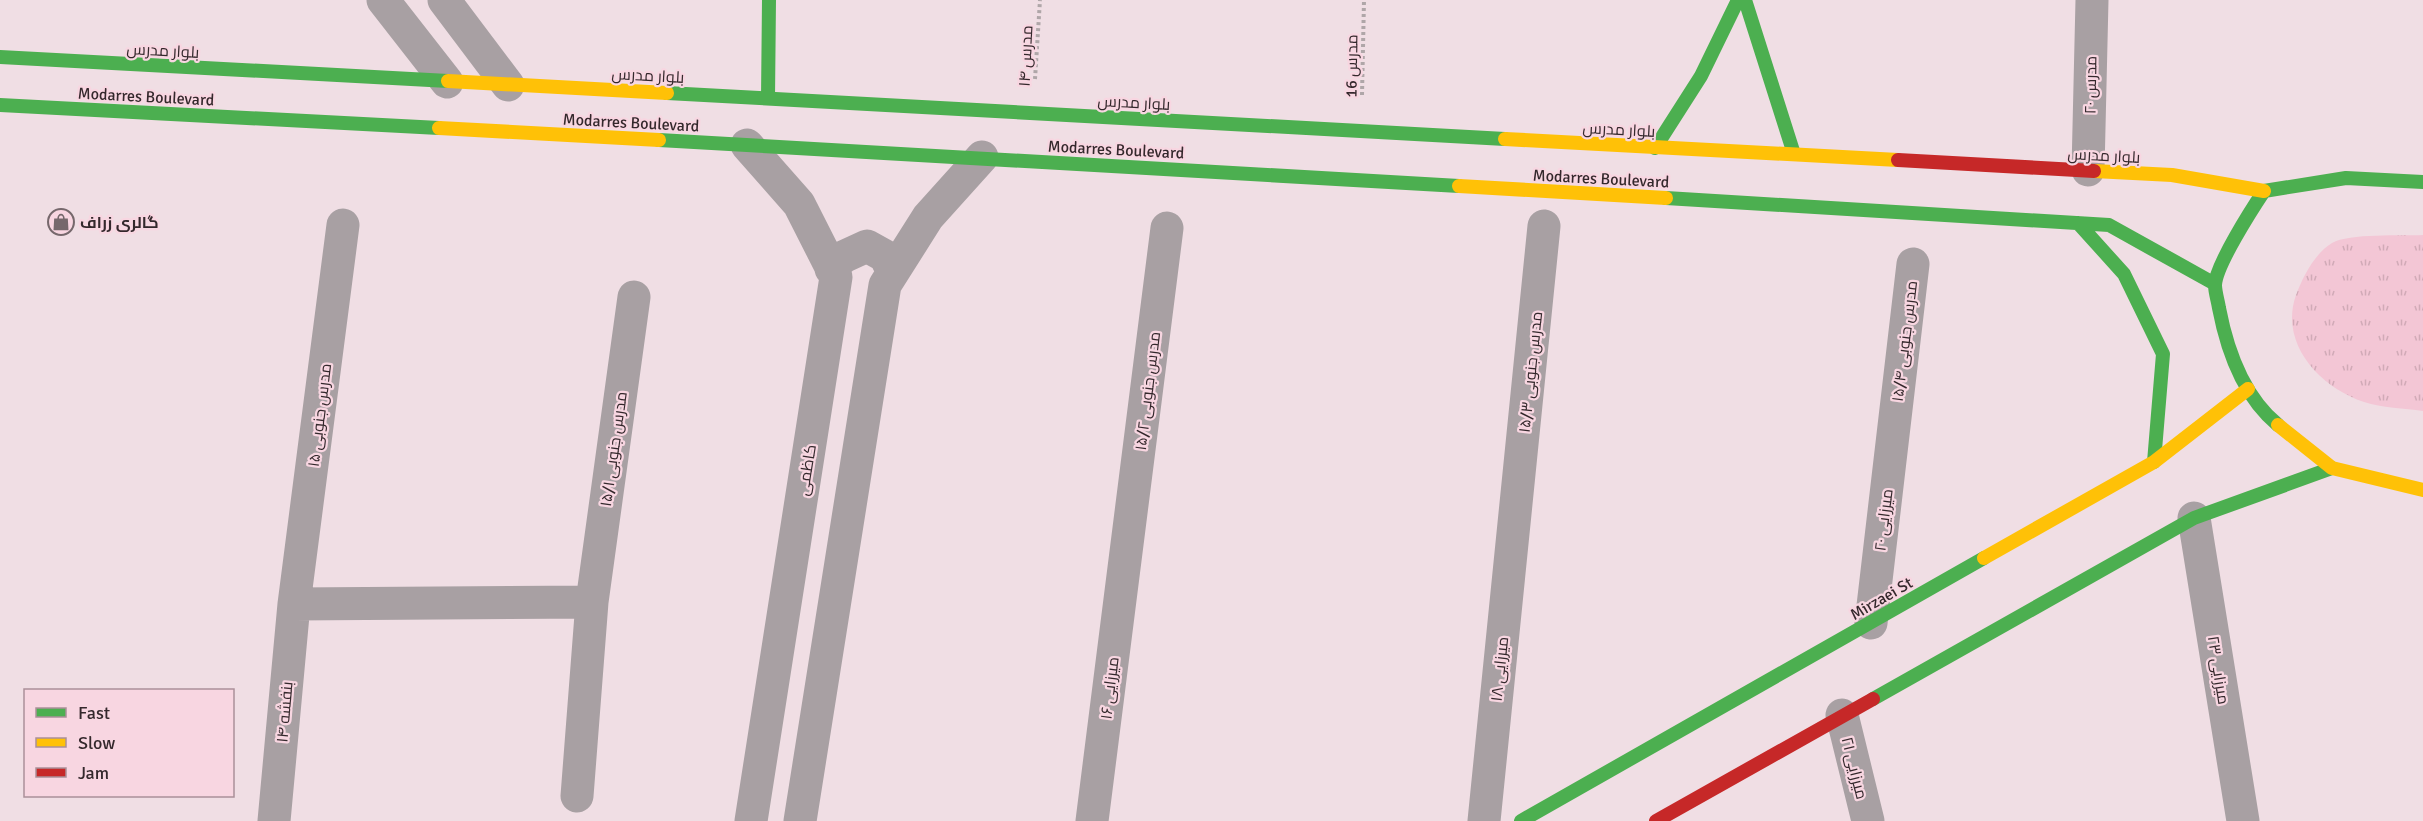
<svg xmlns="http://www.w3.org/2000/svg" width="2423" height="821" viewBox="0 0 2423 821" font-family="Signika,Cairo,sans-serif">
  <defs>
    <pattern id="grass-tufts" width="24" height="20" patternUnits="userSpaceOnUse" patternTransform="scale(1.5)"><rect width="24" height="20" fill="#f3c6d5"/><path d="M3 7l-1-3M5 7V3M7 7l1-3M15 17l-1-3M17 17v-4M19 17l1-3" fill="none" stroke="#d1aab7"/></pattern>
  </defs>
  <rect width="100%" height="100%" fill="#f0dee4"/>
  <!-- grass -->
  <path fill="url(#grass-tufts)" d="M2423,235V411C2404,408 2382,408 2364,402C2319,387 2279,343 2296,295C2303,277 2314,254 2332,243C2349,233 2402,236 2423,235Z"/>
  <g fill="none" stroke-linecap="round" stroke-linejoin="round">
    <!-- path -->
    <path stroke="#afa6a8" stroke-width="4" stroke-dasharray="3 3" stroke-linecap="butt" d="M1035,79L1040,0
      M1362,95L1364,0"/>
    <!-- street -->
    <path stroke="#a8a0a3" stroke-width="33" d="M383,0L447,82
      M444,0L508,85
      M747,145L799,204L836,277L751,821
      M2088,170L2092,0
      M831,269L843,257L867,246L885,256L893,272
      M2194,518L2243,821
      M592,602L634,297
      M294,604L592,602L577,796
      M1871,623L1913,264
      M1842,715L1868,821
      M274,821L294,604L343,225
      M800,821L885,285L928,217L982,157
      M1092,821L1167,228
      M1484,821L1544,226"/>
    <!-- fast -->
    <path stroke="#4caf50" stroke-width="14" d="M1745,0L1794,154
      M0,57L448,81
      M667,93L1505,139
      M768,98L769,0
      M0,105L439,128
      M659,140L1459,186
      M1655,148L1701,76L1738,0
      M1666,198L2109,225L2215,284
      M2078,223L2124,274L2163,354L2154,462
      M2278,425C2244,397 2227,350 2219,308C2218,301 2215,292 2215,285C2216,265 2252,209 2264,191L2346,178L2423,182
      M1873,699L2194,518L2332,468
      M1521,821L1984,558"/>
    <!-- slow -->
    <path stroke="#ffc107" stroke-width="14" d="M448,81L667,93
      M439,128L659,140
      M1505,139L1898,160
      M2094,171L2172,175L2264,191
      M1459,186L1666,198
      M2278,425L2332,468L2423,490
      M1984,558L2154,462L2248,389"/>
    <!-- jam -->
    <path stroke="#c62828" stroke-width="14" d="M1898,160L2094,171
      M1656,821L1873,699"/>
  </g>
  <!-- icons -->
  <defs>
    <symbol id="shop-ring" viewBox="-11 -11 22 22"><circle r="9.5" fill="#f8d6e1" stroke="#76686c" stroke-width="1.5"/><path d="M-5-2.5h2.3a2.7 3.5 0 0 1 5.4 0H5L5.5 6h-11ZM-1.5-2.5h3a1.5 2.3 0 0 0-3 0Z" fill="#76686c"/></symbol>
  </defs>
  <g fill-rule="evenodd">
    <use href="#shop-ring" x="46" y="207" width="30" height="30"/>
  </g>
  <g text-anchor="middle" stroke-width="4.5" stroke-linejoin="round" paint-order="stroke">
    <!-- street labels -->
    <g font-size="16" fill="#34282c" stroke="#f8d6e1">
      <text transform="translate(163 50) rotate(3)" y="6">بلوار مدرس</text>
      <text transform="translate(1025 56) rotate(-87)" y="6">مدرس ۱۴</text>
      <text transform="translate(1351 66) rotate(-89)" y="6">مدرس 16</text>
      <text transform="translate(648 75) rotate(3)" y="6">بلوار مدرس</text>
      <text transform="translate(2090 85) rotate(-89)" y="6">مدرس ۲۰</text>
      <text transform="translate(146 96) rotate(3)" y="6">Modarres Boulevard</text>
      <text transform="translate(1134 102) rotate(3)" y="6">بلوار مدرس</text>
      <text transform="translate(631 122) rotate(3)" y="6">Modarres Boulevard</text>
      <text transform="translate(1619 129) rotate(3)" y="6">بلوار مدرس</text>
      <text transform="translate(1116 149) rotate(3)" y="6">Modarres Boulevard</text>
      <text transform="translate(2104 155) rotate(3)" y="6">بلوار مدرس</text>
      <text transform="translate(1601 178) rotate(3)" y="6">Modarres Boulevard</text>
      <text transform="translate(1904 341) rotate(-83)" y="6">مدرس جنوبی ۱۵/۴</text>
      <text transform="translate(1530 372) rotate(-84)" y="6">مدرس جنوبی ۱۵/۳</text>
      <text transform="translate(1147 391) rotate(-83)" y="6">مدرس جنوبی ۱۵/۲</text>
      <text transform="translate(319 415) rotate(-83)" y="6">مدرس جنوبی ۱۵</text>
      <text transform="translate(613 449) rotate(-82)" y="6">مدرس جنوبی ۱۵/۱</text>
      <text transform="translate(806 470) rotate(-81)" y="6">کاظمی</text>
      <text transform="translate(1883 520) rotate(-83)" y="6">میرزایی ۲۰</text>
      <text transform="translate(1881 598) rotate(-30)" y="6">Mirzaei St</text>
      <text transform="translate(1499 669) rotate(-84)" y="6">میرزایی ۱۸</text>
      <text transform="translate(2219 670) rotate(81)" y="6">میرزایی ۲۳</text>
      <text transform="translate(1109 688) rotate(-83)" y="6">میرزایی ۱۶</text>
      <text transform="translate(284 712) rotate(-85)" y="6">بنفشه ۱۴</text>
      <text transform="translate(1855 768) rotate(76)" y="6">میرزایی ۲۱</text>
    </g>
    <!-- poi labels -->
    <g font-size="16" font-weight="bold" fill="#34282c" stroke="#f8d6e1" text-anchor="start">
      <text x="80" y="228">گالری زراف</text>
    </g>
  </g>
  <!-- legend -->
  <rect x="24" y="689" width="210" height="108" fill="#f8d6e1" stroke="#aa9099" stroke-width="1.5"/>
  <rect x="36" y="708" width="30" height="9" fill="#4caf50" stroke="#aa9099" stroke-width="1.5"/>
  <text x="78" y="719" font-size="18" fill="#34282c">Fast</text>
  <rect x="36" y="738" width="30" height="9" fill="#ffc107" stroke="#aa9099" stroke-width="1.5"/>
  <text x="78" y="749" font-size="18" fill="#34282c">Slow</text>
  <rect x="36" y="768" width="30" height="9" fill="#c62828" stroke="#aa9099" stroke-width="1.5"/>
  <text x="78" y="779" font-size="18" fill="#34282c">Jam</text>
</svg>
